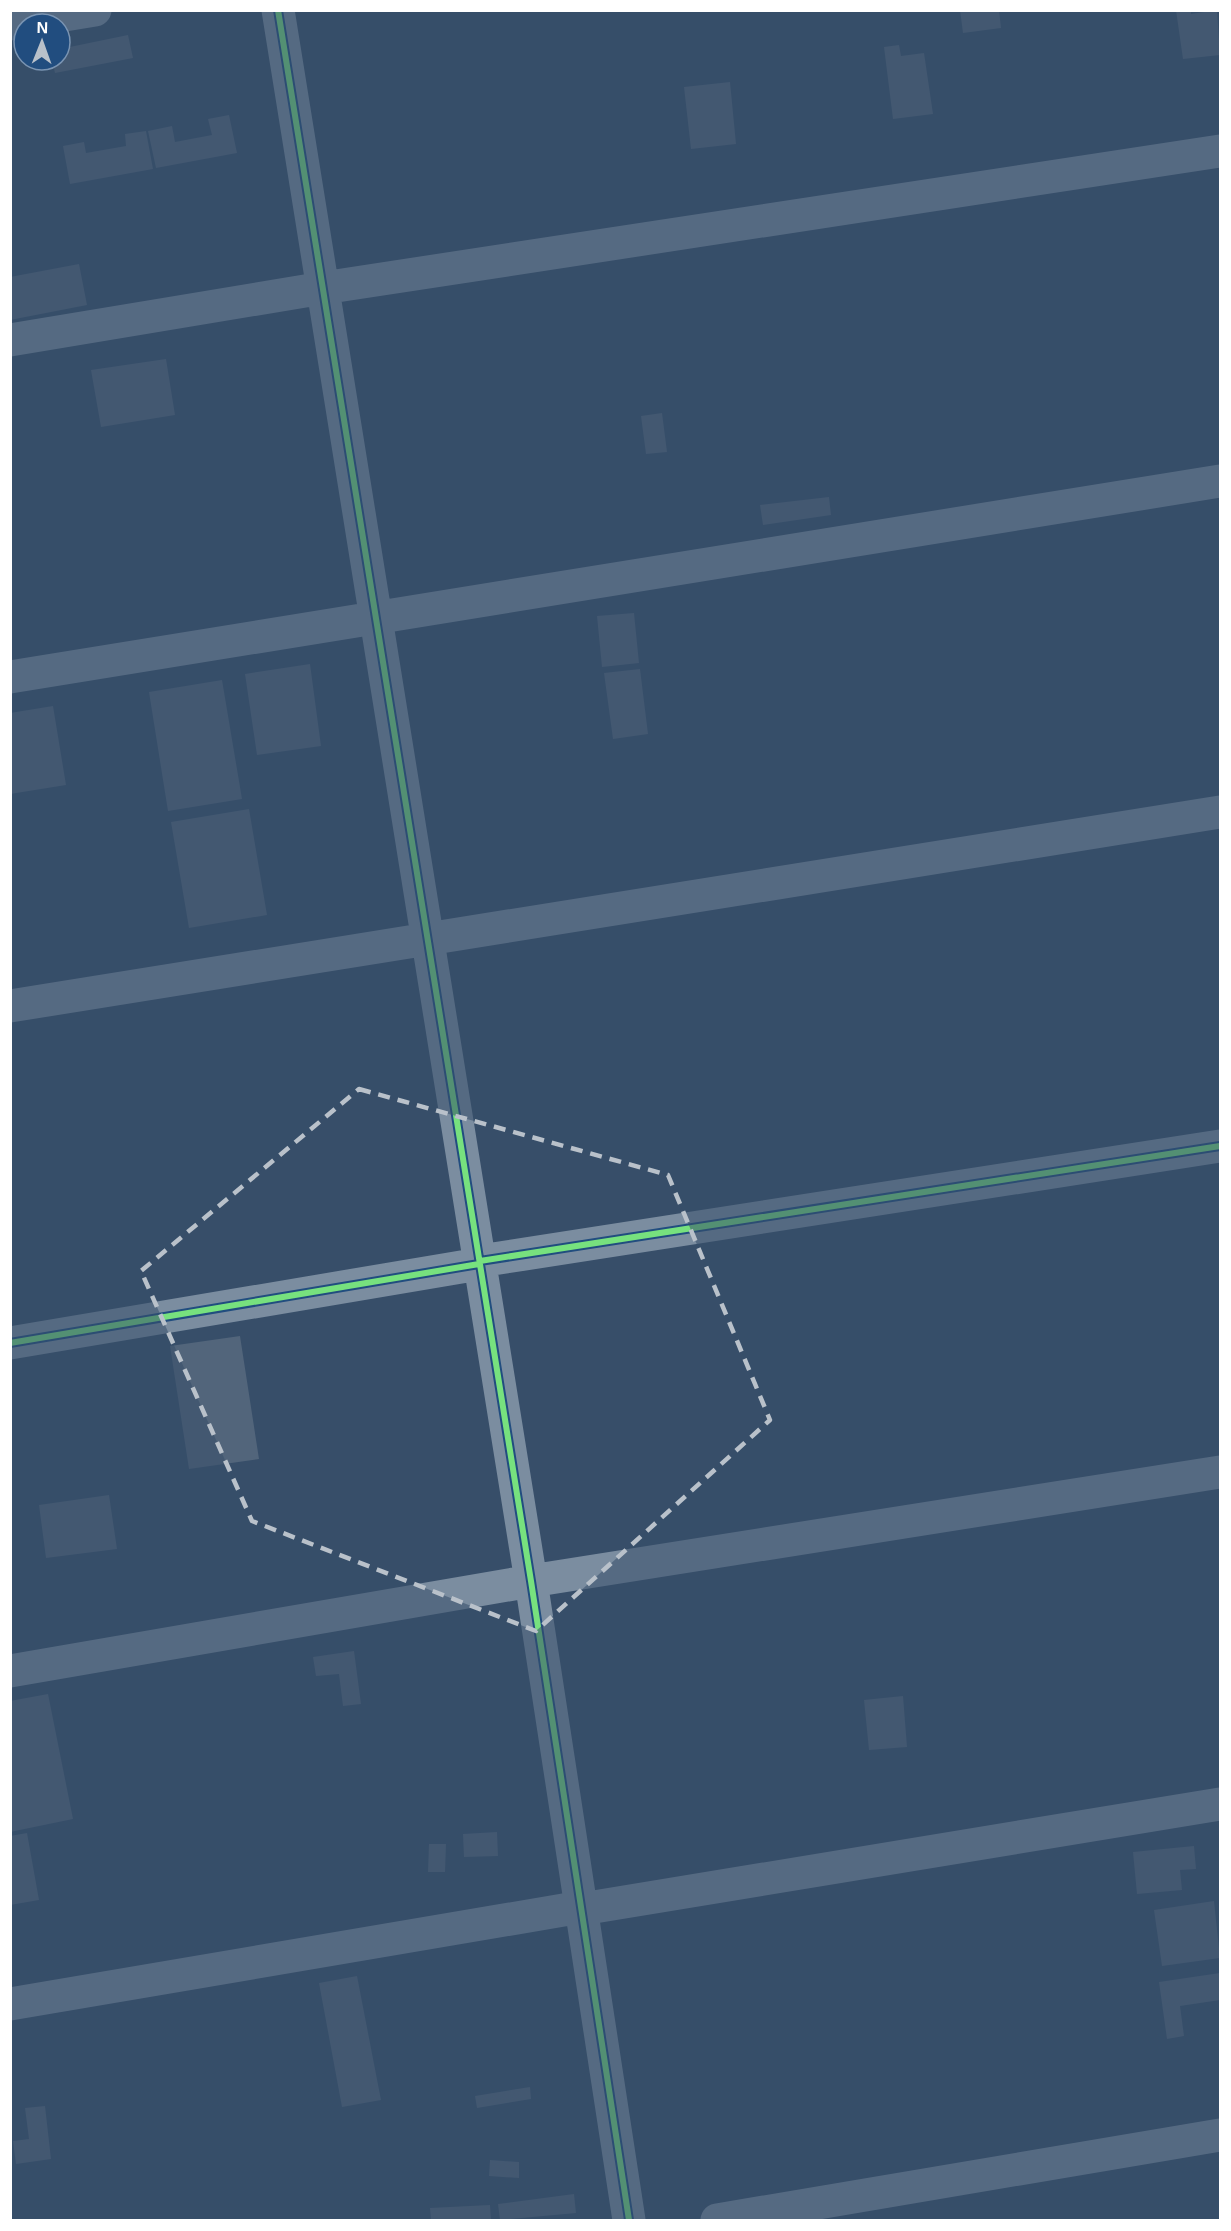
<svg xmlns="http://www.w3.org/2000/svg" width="1231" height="2231" viewBox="0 0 1231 2231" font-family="Arial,sans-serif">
  <rect width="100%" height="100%" fill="#374e69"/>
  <!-- building -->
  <path fill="#52657b" d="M960,10H999L1001,28L963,33Z
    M1176,10H1191V14L1217,10L1220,55L1183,59Z
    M128,35L133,58L55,73L52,60H60V49Z
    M899,45L901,56L924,53L933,114L893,119L884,47Z
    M730,82L736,144L691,149L684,87Z
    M229,115L237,153L156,168L148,131L172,126L175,142L212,135L208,119Z
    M146,131L153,169L70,184L63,146L84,142L86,153L126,146L125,134Z
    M79,264L87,305L10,320V277Z
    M166,359L175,415L101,427L91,370Z
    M662,413L667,452L646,454L641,416Z
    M829,497L831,515L763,525L760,505Z
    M634,613L639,663L602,667L597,616Z
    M310,664L321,746L257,755L245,674Z
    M640,669L648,734L613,739L604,673Z
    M222,680L242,799L168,811L149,692Z
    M53,706L66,785L10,794V713Z
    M249,809L267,915L189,928L171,822Z
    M240,1336L259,1459L189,1469L170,1346Z
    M109,1495L117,1549L46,1558L39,1505Z
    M354,1651L361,1704L343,1706L339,1674L316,1676L313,1657Z
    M48,1694L73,1819L10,1832V1701Z
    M903,1696L907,1747L869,1750L864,1700Z
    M497,1832L498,1856L464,1857L463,1834Z
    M27,1833L39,1900L10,1905V1836Z
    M429,1844H446L445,1872H428Z
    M1194,1846L1196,1869L1180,1870L1182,1890L1137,1894L1133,1852Z
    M1214,1901L1220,1958L1162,1966L1154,1910Z
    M1220,1973V2000L1180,2006L1184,2036L1167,2039L1159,1982Z
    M357,1976L381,2100L342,2107L319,1983Z
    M530,2087L531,2099L477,2108L475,2096Z
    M45,2106L51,2159L16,2164L13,2141L29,2139L25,2108Z
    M490,2160L519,2162V2178L489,2176Z
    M574,2194L576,2213L500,2220L498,2204Z
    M490,2205L491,2220H431L430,2208Z"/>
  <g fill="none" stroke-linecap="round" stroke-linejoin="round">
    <!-- minor -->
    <path stroke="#7b8da0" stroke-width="33" d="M278,10L531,1581L629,2220
      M10,24L95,10
      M10,340L323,288L1220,151
      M10,677L1220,481
      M10,1006L1220,812
      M10,1343L479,1264L480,1261L1220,1146
      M10,1671L531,1581L1220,1472
      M10,2004L581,1907H594L1220,1804
      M717,2220L1220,2135"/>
    <defs>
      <path id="cycleway" d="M278,10L531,1581L629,2220
        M10,1343L479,1264L480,1261L1220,1146"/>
    </defs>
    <!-- cycleway casing -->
    <use href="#cycleway" stroke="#214d7f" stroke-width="10"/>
    <!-- cycleway -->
    <use href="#cycleway" stroke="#77e17e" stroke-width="6"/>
  </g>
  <!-- marked area -->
  <path d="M0 0H1231V2231H0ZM359,1089L668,1175L770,1420L536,1631L252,1521L141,1271Z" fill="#374e69" fill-opacity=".55" fill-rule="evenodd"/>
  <path fill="none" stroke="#b9c1ca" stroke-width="4.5" stroke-dasharray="12 8" stroke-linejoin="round" d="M359,1089L668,1175L770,1420L536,1631L252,1521L141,1271Z"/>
  <!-- border -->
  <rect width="1231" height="2231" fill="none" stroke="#ffffff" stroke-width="24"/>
  <!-- north arrow -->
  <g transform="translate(42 42) rotate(1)"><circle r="28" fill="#214d7f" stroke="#7a94b2" stroke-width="1.5"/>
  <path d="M0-4.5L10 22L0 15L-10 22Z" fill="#b9c1ca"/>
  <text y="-9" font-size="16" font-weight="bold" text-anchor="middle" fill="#ffffff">N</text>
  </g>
</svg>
